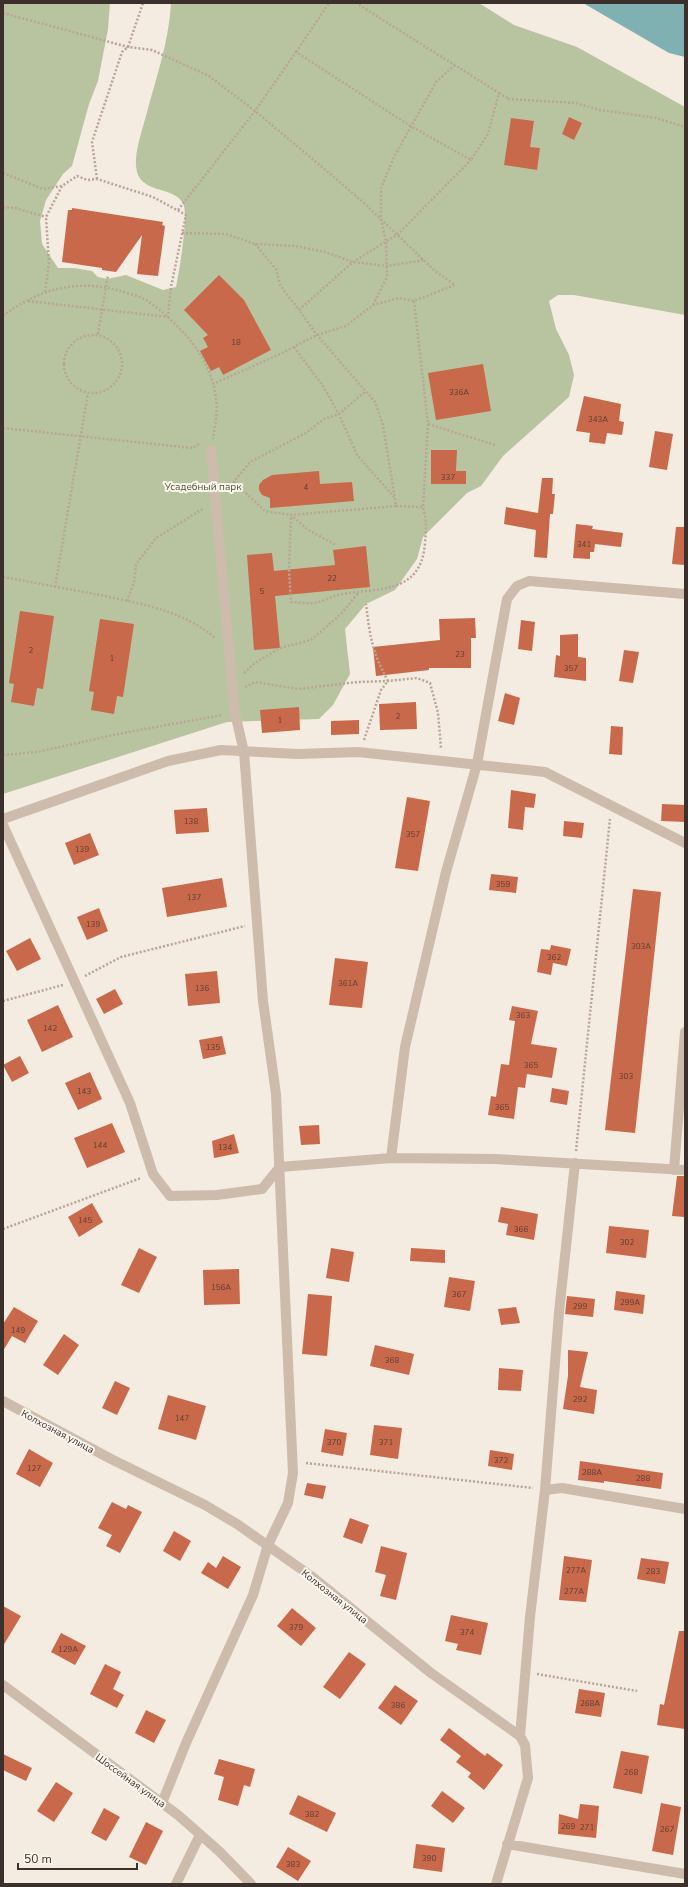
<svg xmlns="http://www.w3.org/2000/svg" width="688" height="1887" viewBox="0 0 688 1887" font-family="'Nunito Sans',sans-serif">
  <rect width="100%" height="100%" fill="#f4ebe1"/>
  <!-- green -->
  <path fill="#b8c4a0" d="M3,3H110L108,29L98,81L89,104L72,166L63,174L46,200L40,221L42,244L58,268H74L92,271L98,277L107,279L126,275L163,290L176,287C179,273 189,214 183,203C173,185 138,195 136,166C135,150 142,131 146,116C156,78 169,42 171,3H479L514,25L577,47L685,107V315L574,295H558L549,301L556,329L569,355L574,375L569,397L503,456L481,486L467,493L423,537L417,559L395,590L366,604L345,629L350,674L333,705L319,719L227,722L3,794Z"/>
  <!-- water -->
  <path fill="#7fb0b2" d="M583,3H685V57L669,53Z"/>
  <!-- building -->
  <path fill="#c8694b" d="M569,117L582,123L574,140L562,134Z
    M511,118L534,121L530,147L540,148L537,170L504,165Z
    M72,208L163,222L162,225L165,226L158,276L137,274L142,235L116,272L102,270V268L62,262L68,210H72Z
    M219,275L244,300L271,350L223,375L219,367L211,371L200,351L208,347L203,338L208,335L184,310Z
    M483,364L491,411L436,420L428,373Z
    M584,396L621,404L619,421L624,422L622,435L607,433L605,444L589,442L590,433L576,431Z
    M655,431L673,434L667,470L649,467Z
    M431,450H457L456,471H466V484H431Z
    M319,471L320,484L352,482L354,501L270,508V498L262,495L259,490V485L263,480L272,475Z
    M542,478H553L552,494H555L553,514H550L547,558L534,557L536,530L504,524L506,507L538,513Z
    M576,524L593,526L592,529L623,533L621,547L595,544L594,552H590V559L573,558Z
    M676,527H685V565L672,564Z
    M366,546L370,587L275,596L280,648L254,650L247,555L272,553L274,571L335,565L333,550Z
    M20,611L54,616L43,689L37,688L34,706L11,702L14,684L9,683Z
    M475,618L476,638H471V668H429V670L376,676L373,647L440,640L439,619Z
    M100,619L134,624L123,697L117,696L114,714L91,710L94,692L89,691Z
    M521,620L535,622L532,651L518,649Z
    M578,634V657L586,658V681L554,677L556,655L560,656V635Z
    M624,650L639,652L633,683L619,681Z
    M505,693L520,698L514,725L498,721Z
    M416,702L417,729L380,730L379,704Z
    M299,707L300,730L262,733L260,710Z
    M359,720V734L331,735V721Z
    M611,726L623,727L622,755L609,754Z
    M511,790L536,794L534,808L525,807L523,830L508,828Z
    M407,797L430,801L418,871L395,868Z
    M662,804L685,805V822L661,821Z
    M207,808L209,832L176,834L174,810Z
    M564,821L584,823L582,838L563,836Z
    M90,833L99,855L74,865L65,843Z
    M491,874L518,877L516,893L489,890Z
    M222,878L227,907L167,917L162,888Z
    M633,889L661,892L635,1133L605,1130Z
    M99,908L108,931L87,940L77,917Z
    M30,938L41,959L17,971L6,951Z
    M551,945L571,949L567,966L553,963L551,975L537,972L541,949L550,950Z
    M335,958L368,962L362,1008L329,1005Z
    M217,971L220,1003L188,1006L185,974Z
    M115,989L123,1004L104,1014L96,999Z
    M58,1005L73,1037L42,1052L27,1020Z
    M512,1006L538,1011L531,1044L557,1048L552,1078L527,1074L525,1088L518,1087L514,1119L488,1115L491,1096L496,1097L501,1064L509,1065L515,1021L509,1020Z
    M222,1036L226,1054L203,1059L199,1040Z
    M20,1056L29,1073L12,1082L3,1065Z
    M90,1072L102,1099L78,1110L65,1083Z
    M552,1088L569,1091L567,1105L550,1102Z
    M112,1123L125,1152L87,1168L74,1138Z
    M319,1125L320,1144L301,1145L299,1126Z
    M234,1134L239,1153L214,1158L212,1141Z
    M677,1176H685V1217L672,1216Z
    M92,1203L103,1222L79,1237L68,1217Z
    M501,1207L538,1214L534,1240L506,1235L508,1224L498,1222Z
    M609,1226L649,1230L646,1258L606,1253Z
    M139,1248L157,1257L139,1293L121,1285Z
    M331,1248L354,1252L349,1282L326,1278Z
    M411,1248L445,1250V1263L410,1261Z
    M239,1269L240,1304L204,1305L203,1270Z
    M449,1277L475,1281L470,1311L444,1307Z
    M616,1291L645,1295L643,1314L614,1310Z
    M308,1294L332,1296L327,1356L302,1354Z
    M567,1296L595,1299L593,1317L565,1314Z
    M14,1307L38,1321L25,1343L12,1336L3,1351V1324Z
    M516,1307L520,1323L501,1325L498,1309Z
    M64,1334L79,1345L58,1375L43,1365Z
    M375,1345L414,1354L409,1375L370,1366Z
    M568,1350L588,1352L580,1387L597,1390L594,1414L563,1409L568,1376Z
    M499,1368L523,1370L521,1391L498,1390Z
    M115,1381L130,1388L117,1415L102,1408Z
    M168,1395L206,1406L196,1440L158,1429Z
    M374,1425L402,1428L398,1459L370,1455Z
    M325,1429L347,1433L343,1456L321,1452Z
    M29,1449L53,1463L40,1487L16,1474Z
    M490,1450L514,1454L512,1470L488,1466Z
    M580,1461L663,1473L661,1489L604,1481V1483L578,1480Z
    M307,1483L326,1486L323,1499L304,1495Z
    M112,1502L126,1509L128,1505L142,1512L120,1553L106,1546L112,1535L98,1528Z
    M350,1518L369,1525L362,1544L343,1537Z
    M174,1531L191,1541L180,1561L163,1551Z
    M381,1546L407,1553L396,1600L380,1596L386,1575L375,1572Z
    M223,1556L241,1567L228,1589L201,1573L208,1562L216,1568Z
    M564,1556L592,1560L586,1602L559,1600Z
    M641,1558L669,1562L665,1584L637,1579Z
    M3,1606L21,1616L3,1646Z
    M292,1608L316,1628L301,1646L277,1626Z
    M451,1615L488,1623L481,1655L456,1650L458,1644L445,1641Z
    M679,1631H685V1729L657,1725L660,1704L664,1705Z
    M61,1633L86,1646L75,1665L51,1652Z
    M349,1652L366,1664L340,1699L323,1687Z
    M105,1664L121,1672L113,1689L124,1695L117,1708L90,1694Z
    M395,1685L418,1701L401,1725L378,1708Z
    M579,1689L605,1693L601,1717L575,1713Z
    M146,1710L166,1720L154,1743L135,1733Z
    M449,1728L485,1756L487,1753L503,1765L484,1790L468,1777L471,1773L456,1762L461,1756L440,1740Z
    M621,1751L649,1756L642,1794L613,1788Z
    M3,1754L32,1768L26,1781L3,1770Z
    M219,1759L255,1769L250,1787L244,1785L238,1806L218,1800L224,1777L214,1774Z
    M56,1782L73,1793L54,1822L37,1811Z
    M442,1791L465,1808L453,1823L431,1806Z
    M298,1795L336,1813L327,1832L289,1814Z
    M661,1803L681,1807L673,1855L652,1851Z
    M580,1804L599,1806L596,1838L558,1834L559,1814L578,1819Z
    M104,1808L120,1817L106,1841L91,1833Z
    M146,1822L163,1831L146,1865L129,1857Z
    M416,1844L445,1848L442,1872L413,1868Z
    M288,1847L311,1861L298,1881L276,1867Z"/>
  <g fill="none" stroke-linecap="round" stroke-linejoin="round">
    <!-- path -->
    <path stroke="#b9a596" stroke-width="2.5" stroke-dasharray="2 2" stroke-linecap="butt" d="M3,13L128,47L152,50L209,76L255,111L328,172L364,203L435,271L455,285L414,301L399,298L373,305L346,326L317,335L278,355L213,384
      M296,52L329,3
      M499,93L509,99
      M508,99L576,103L600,110L656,118L685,127
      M3,173L43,189L62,186
      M97,179L92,142L122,52L128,47L143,3
      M3,207L15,208L46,217
      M178,210L255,111L296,52L412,127L471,160L488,134L499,93L356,3
      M182,233L226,234L255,244L295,246L325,252L353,262L387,266L424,260
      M255,244L276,269L280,285L299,310
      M28,301L168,317L171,287L186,215L153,197L97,179L87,180L77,176L62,186L46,217L49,263L45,292
      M414,301L428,424L495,445
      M373,305L387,277L386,242L381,219V188L394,157L436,82L455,65
      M3,316C36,290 76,279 117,290C126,293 137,295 146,300C159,308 170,319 181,330C198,347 214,374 216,399C218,412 215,426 213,439
      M98,334L108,275
      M64 364a29 29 0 1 1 58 0a29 29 0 1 1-58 0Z
      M294,347L323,386L339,414L357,455L394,497
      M428,424L423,507C427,519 426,530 425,543C421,596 377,587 338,595C330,597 321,603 312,603C305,604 298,602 291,602L289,571L291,515L396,506L383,425L375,402L317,335L299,310L353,262L398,234L471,160
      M3,428L192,448L199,444
      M234,482L265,511L291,515L308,530L336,545
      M228,489L250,462L306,433L324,419L339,414L366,391
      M396,506L423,507
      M3,577C32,582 61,588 90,593C132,602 182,609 215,638
      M55,587L88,393
      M127,601L134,582L136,564L156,538L204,508
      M244,673L255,663L280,648L311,640L342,613L358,593
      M245,687L255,682L298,689L358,682L388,681L417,678L430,683L438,713L441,748
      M364,740L381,690L388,681C372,652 370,637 366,604
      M3,755L37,752L123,733L222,715
      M85,976L121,957L245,926
      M3,1001L63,985
      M576,1151L610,819
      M3,1229L141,1178
      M306,1463L533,1488
      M537,1674L637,1691"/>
    <!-- minor -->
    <path stroke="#cdbbac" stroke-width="10" d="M3,819L168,761L221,750L298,754L358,752L545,772L685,843
      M3,825L130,1103L153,1174L170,1196L217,1195L262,1189L280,1167L391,1158L495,1159L685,1170
      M391,1158L405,1047L446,872L477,764L507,599L517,586L529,581L685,594
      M674,1170L685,1032
      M3,1401L111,1459L205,1505L237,1524L311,1576L431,1673L520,1736L525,1745L528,1778L496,1884
      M545,1490L559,1312L575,1163
      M3,1685L178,1815L220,1852L251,1884
      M520,1736L530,1617L545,1490L562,1488L685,1509
      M162,1803L186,1743L253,1595L268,1545L288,1503L293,1473L276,1094L263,1001L244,752L235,713L233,694L211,450
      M507,1844L685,1874
      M176,1884L200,1835"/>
  </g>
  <g text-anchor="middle" stroke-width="4" stroke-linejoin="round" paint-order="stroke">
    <!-- number labels -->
    <g font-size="8" fill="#5e3e33">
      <text x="236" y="345">18</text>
      <text x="459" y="395">336А</text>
      <text x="598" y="422">343А</text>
      <text x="448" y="480">337</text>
      <text x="306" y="490">4</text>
      <text x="584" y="547">341</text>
      <text x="332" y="581">22</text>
      <text x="262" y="594">5</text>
      <text x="31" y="653">2</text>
      <text x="460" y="657">23</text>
      <text x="112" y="661">1</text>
      <text x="571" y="671">357</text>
      <text x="398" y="719">2</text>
      <text x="280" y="723">1</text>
      <text x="191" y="824">138</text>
      <text x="413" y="837">357</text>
      <text x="82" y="852">139</text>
      <text x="503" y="887">359</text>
      <text x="194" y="900">137</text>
      <text x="93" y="927">139</text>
      <text x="641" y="949">303А</text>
      <text x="554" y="960">362</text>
      <text x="348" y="986">361А</text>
      <text x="202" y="991">136</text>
      <text x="523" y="1018">363</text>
      <text x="50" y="1031">142</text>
      <text x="213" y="1050">135</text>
      <text x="531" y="1068">365</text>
      <text x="626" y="1079">303</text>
      <text x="84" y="1094">143</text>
      <text x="502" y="1110">365</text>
      <text x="100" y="1148">144</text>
      <text x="225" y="1150">134</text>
      <text x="85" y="1223">145</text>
      <text x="521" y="1232">366</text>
      <text x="627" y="1245">302</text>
      <text x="221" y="1290">156А</text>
      <text x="459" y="1297">367</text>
      <text x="630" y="1305">299А</text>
      <text x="580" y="1309">299</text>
      <text x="18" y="1333">149</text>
      <text x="392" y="1363">368</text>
      <text x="580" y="1402">292</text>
      <text x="182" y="1421">147</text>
      <text x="334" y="1445">370</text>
      <text x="386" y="1445">371</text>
      <text x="501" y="1463">372</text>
      <text x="34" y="1471">127</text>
      <text x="592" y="1475">288А</text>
      <text x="643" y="1481">288</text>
      <text x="576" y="1573">277А</text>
      <text x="653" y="1574">283</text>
      <text x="574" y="1594">277А</text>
      <text x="296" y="1630">379</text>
      <text x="467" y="1635">374</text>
      <text x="68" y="1652">129А</text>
      <text x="590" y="1706">268А</text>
      <text x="398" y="1708">386</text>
      <text x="631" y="1775">268</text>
      <text x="312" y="1817">382</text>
      <text x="568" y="1829">269</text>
      <text x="587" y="1830">271</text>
      <text x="667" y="1832">267</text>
      <text x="429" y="1861">390</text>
      <text x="293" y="1867">383</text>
    </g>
    <!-- park labels -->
    <g font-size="10" fill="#4a5a2e" stroke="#fbf5ee">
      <text x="203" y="490">Усадебный парк</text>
    </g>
    <!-- street labels -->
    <g font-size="10" fill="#3b302b" stroke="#fbf5ee">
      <text transform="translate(58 1431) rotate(28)" y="4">Колхозная улица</text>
      <text transform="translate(335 1596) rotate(38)" y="4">Колхозная улица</text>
      <text transform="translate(131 1780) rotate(36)" y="4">Шоссейная улица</text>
    </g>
  </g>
  <!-- border -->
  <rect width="688" height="1887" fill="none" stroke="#3b302b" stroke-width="8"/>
  <!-- scale -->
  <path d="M18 1863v6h119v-6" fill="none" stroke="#3b302b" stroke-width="2"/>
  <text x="24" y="1863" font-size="12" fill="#3b302b" stroke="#fbf5ee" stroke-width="3" paint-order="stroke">50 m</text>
</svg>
